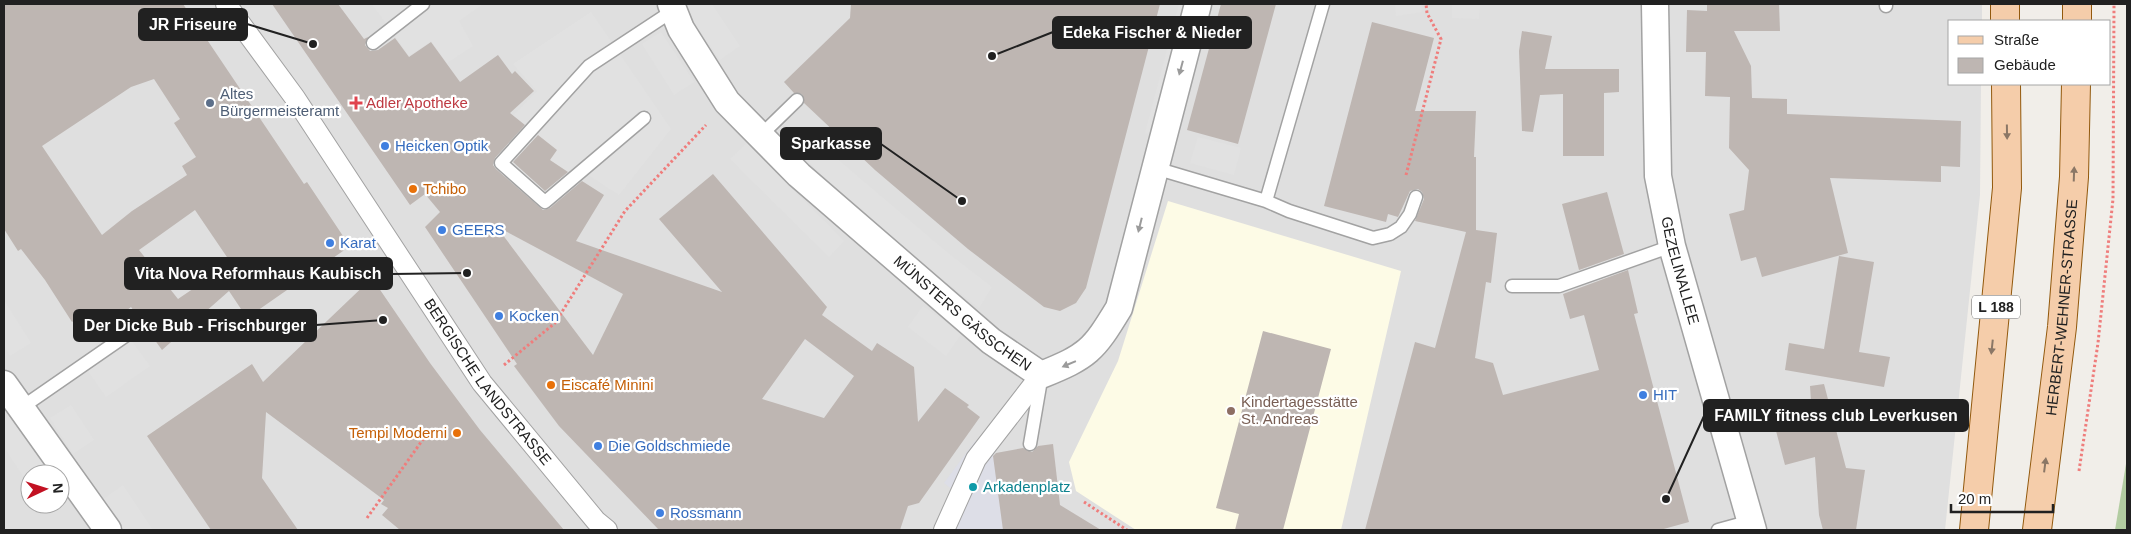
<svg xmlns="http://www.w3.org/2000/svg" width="2131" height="534" viewBox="0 0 2131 534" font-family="Helvetica,sans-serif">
  <rect width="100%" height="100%" fill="#f1eee9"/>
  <!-- residential -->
  <path fill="#dfdfdf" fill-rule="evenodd" d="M4,4H1982V21H1950V84H1981L1980,195L1945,530H4ZM30,474H60V504H30Z"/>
  <!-- education -->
  <path fill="#fdfbe6" d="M1168,201L1401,271L1341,530H1136L1076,491L1069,462L1118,361Z"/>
  <!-- forest -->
  <path fill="#b2cca1" d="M2127,458V530H2115Z"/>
  <!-- parking -->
  <path fill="#e1e1e1" d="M372,4H483L459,21L473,46L447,63L431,41L409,56Z
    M681,4H712L740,46L720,60Z
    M1179,4H1191L1156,136L1145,133Z
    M1395,4H1421L1422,12L1396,16Z
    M1452,4H1480L1479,19L1452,18Z
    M591,12L671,129L619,195L588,175L554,225L477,153L537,91L513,64Z
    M661,32L694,82L674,95L642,44Z
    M1198,137L1241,148L1234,175L1190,163Z
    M747,143L844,241L829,257L730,159Z
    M822,146L948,253L992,287L979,308L869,222L809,162Z
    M4,300L31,343L10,356L4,346Z
    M923,306L962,333L946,356L908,327Z
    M131,340L150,366L106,397L88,371Z
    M4,401L51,474H30V487L4,447Z
    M71,405L94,440L73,454L50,418Z
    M123,485L153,530H124L103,499Z"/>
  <!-- plaza -->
  <path fill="#dddee7" d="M975,441L993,453L1003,530H933L954,491L944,483Z"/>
  <!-- building -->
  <path fill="#beb6b2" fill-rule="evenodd" d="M4,4H183L304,184L307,182L347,242L343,251L247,318L229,291L162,350L131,307L90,339L75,320L72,322L45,280L21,249L18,251L4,229ZM154,79L180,119L174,123L196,157L182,166L187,175L132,211L102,235L42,146L131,87ZM195,210L231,263L178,299L139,250Z
    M272,4H338L364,39L368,37L365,45L370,51L378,50L395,38L409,57L431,42L460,82L498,55L512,74L515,71L534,91L510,113L525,125L495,158L493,165L496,169L543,210L550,208L582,181L604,195L576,241L722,292L659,219L713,174L827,307L822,315L872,351L877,343L914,367L918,422L945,388L969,405L967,407L980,417L919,503L908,506L900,530H659L559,426L514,366L517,364L425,227L440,212L425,194L410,205ZM496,226L623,294L593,355ZM805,339L854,376L824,418L762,399Z
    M851,4H1160L1086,288L1076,303L1060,311L1044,307L968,249L875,170L804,103L802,94L794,93L784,82L850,18Z
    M1221,4H1276L1238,144L1187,130Z
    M1707,4H1779L1780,31H1734L1751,66L1752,98L1787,99V114L1961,121L1960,167L1941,166V182L1830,178L1848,253L1762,277L1756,257L1741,261L1729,214L1744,210L1749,170L1729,148L1730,97L1705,96L1706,52H1686L1687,10L1707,11Z
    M1372,22L1434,38L1415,111H1476L1474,157H1476V230L1497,233L1491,283L1486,282L1475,358L1493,363L1503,395L1599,370L1584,315L1570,319L1563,294L1628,270L1638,313L1634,314L1689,522L1660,530H1365L1415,342L1435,348L1466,232L1415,221L1424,199L1422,192L1418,189L1410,191L1398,217L1388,214L1386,222L1324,206Z
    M1522,31L1552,36L1545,69H1619V92L1604,93V156H1563V94L1540,95L1533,132L1522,131L1519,51Z
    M538,135L557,150L550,160L568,172L545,191L513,162Z
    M1607,192L1624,254L1579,270L1562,204Z
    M1839,256L1874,262L1859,352L1890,357L1884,387L1785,370L1789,343L1824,349Z
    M372,278L430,363L480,430L564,530H400L382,515L388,508L381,504L384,500L266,412L262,478L298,530H211L147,436L252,364L263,382Z
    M1263,331L1331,349L1283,530H1235L1239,514L1216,508Z
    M1824,384L1846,468L1865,470L1856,530H1823L1819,515L1815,457L1785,465L1775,427L1812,417L1810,386Z
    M1053,444L1060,505L1101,530H1003L993,456L996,453L1023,448L1032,452L1038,446Z"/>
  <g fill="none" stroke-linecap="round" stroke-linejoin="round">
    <defs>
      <path id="service" d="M1886,6V4
        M373,43L423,4
        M644,118L545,202L501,163L589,66L674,10
        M760,136L797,100
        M1155,168L1266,201L1323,4
        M1266,201L1289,211L1373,238L1390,234L1401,227L1410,214L1416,197
        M1512,286H1559L1672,246
        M21,408L128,334
        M1030,444L1041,380
        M1718,530L1751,521"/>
      <g id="pedestrian">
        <path id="s1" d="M226,4L295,98L482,383L596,521L607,530"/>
        <path d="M944,530L976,459L1041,375"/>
      </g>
      <g id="minor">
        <path id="s2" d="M671,4L681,29L727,102L799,175L991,341L1041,375C1088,356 1093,351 1119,308L1198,4"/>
        <path id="s3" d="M1655,4L1658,176L1672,246L1753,530"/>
        <path d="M4,384L108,530"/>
      </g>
      <g id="primary">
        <path d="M2005,4V21"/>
        <path d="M2077,21V4"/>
        <path d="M1974,530L2007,188L2006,84"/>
        <path id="s4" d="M2037,530L2062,327L2074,177L2076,84"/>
      </g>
    </defs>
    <!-- service casing -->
    <use href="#service" stroke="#a2a2a2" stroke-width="15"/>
    <!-- pedestrian casing -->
    <use href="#pedestrian" stroke="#a2a2a2" stroke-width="22"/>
    <!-- minor casing -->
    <use href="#minor" stroke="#a2a2a2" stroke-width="29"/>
    <!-- primary casing -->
    <use href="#primary" stroke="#92590d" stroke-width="30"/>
    <!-- path -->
    <path stroke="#ef7d7c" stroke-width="3" stroke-dasharray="2.5 2.5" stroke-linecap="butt" d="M1406,175L1441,39L1427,13L1426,4
      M504,365L555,323L625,211L706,125
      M2079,471L2098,343L2113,199L2114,4
      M1084,502L1127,530
      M367,518L424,438"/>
    <!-- service -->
    <use href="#service" stroke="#fff" stroke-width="12"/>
    <!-- pedestrian -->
    <use href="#pedestrian" stroke="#fff" stroke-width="20"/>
    <!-- minor -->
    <use href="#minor" stroke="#fff" stroke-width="26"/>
    <!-- primary -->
    <use href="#primary" stroke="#f5cdaa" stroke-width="28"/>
  </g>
  <!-- one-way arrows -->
  <defs><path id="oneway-solid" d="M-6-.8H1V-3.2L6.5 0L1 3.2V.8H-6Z" transform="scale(1.25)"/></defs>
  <g fill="#9b9b9b">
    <use href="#oneway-solid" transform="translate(1181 68) rotate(105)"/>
    <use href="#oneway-solid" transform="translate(1140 225) rotate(104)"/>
    <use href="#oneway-solid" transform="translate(1069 364) rotate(157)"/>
  </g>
  <g fill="#8b7766">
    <use href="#oneway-solid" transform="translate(2007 132) rotate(89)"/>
    <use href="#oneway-solid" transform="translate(2074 174) rotate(-88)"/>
    <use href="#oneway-solid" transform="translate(1992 347) rotate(96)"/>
    <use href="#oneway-solid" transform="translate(2045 465) rotate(-83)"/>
  </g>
  <!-- markers -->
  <circle fill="#5c6f8a" stroke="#fff" stroke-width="2" cx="210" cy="103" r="5"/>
  <path fill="#e0444e" stroke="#fff" stroke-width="2" d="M353.5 95.5h5v5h5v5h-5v5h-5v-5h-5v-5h5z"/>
  <g fill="#3f7fe0" stroke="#fff" stroke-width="2">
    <circle cx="385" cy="146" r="5"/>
    <circle cx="442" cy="230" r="5"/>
    <circle cx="330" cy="243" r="5"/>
    <circle cx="499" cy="316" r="5"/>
    <circle cx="1643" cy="395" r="5"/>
    <circle cx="598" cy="446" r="5"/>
    <circle cx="660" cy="513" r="5"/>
  </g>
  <g fill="#e8710a" stroke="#fff" stroke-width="2">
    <circle cx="413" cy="189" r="5"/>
    <circle cx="551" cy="385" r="5"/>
    <circle cx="457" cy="433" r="5"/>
  </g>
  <circle fill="#8d6e63" stroke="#fff" stroke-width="2" cx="1231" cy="411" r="5"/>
  <circle fill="#0f9aa8" stroke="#fff" stroke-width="2" cx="973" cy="487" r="5"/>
  <g text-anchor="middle" stroke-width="4.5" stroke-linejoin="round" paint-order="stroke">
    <!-- shield labels -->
    <rect fill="#fff" stroke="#646464" stroke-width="1" x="1972" y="295.5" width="48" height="23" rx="4"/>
    <g font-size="14" font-weight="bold" fill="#212121">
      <text x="1996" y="312">L 188</text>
    </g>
    <!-- service labels -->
    <g font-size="15" fill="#4e5e75" stroke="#fff" text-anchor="start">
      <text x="220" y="99">Altes<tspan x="220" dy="17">Bürgermeisteramt</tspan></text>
    </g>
    <!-- health labels -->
    <g font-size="15" fill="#be3a42" stroke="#fff" text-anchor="start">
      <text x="366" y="108">Adler Apotheke</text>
    </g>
    <!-- shop labels -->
    <g font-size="15" fill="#366cbe" stroke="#fff" text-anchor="start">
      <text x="395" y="151">Heicken Optik</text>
      <text x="452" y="235">GEERS</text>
      <text x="340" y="248">Karat</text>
      <text x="509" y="321">Kocken</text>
      <text x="1653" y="400">HIT</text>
      <text x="608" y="451">Die Goldschmiede</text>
      <text x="670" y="518">Rossmann</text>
    </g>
    <!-- food labels -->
    <g font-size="15" fill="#c56008" stroke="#fff" text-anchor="start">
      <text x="423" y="194">Tchibo</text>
      <text x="561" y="390">Eiscafé Minini</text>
      <text x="447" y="438" text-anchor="end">Tempi Moderni</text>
    </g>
    <!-- street labels -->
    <g font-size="15" fill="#212121" stroke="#fff">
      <text dy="5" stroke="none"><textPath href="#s3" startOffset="269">GEZELINALLEE</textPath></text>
      <text dy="5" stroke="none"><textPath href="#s4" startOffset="224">HERBERT-WEHNER-STRASSE</textPath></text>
      <text dy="5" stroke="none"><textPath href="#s2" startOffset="430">MÜNSTERS GÄSSCHEN</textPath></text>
      <text dy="5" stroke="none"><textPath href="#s1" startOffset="460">BERGISCHE LANDSTRASSE</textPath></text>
    </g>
    <!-- education labels -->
    <g font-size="15" fill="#785e54" stroke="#fff" text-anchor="start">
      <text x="1241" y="407">Kindertagesstätte<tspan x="1241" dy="17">St. Andreas</tspan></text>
    </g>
    <!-- culture labels -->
    <g font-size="15" fill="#0d838f" stroke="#fff" text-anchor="start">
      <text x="983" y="492">Arkadenplatz</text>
    </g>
  </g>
  <!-- callouts -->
  <path fill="none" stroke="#212121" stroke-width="2" d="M313 44L247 24M992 56L1053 32M962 201L881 144M467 273L392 274M383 320L316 325M1666 499L1704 416"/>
  <g fill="#212121" stroke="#fff" stroke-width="2">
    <circle cx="313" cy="44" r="5"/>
    <circle cx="992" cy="56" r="5"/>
    <circle cx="962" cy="201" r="5"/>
    <circle cx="467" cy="273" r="5"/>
    <circle cx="383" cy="320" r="5"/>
    <circle cx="1666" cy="499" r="5"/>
  </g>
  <g fill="#212121" stroke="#212121" stroke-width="2">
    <rect x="139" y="9" width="108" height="31" rx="5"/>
    <rect x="1053" y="17" width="198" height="31" rx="5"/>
    <rect x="781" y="128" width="100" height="31" rx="5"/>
    <rect x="125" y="258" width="267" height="31" rx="5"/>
    <rect x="74" y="310" width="242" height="31" rx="5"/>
    <rect x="1704" y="400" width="264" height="31" rx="5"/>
  </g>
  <g font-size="16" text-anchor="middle" font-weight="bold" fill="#fff">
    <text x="193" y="30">JR Friseure</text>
    <text x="1152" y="38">Edeka Fischer &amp; Nieder</text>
    <text x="831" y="149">Sparkasse</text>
    <text x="258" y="279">Vita Nova Reformhaus Kaubisch</text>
    <text x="195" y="331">Der Dicke Bub - Frischburger</text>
    <text x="1836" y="421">FAMILY fitness club Leverkusen</text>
  </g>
  <!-- border -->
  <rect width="2131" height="534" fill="none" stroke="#212121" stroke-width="10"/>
  <!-- legend -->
  <rect x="1948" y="20" width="162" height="65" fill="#ffffff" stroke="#a6a6a6"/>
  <rect x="1958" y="36" width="25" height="8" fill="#f5cdaa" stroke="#a6a6a6"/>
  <text x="1994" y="45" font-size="15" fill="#212121">Straße</text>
  <rect x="1958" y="58" width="25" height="15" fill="#beb6b2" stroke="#a6a6a6"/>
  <text x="1994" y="70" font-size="15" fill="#212121">Gebäude</text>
  <!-- north arrow -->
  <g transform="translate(45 489) rotate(86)"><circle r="24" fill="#ffffff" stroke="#a6a6a6"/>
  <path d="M0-4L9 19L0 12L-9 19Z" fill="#c21122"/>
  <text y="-8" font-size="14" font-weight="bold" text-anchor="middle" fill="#212121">N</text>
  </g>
  <!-- scale -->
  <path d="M1951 504v8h102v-8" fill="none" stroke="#212121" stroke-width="2.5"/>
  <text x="1958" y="504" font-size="15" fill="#212121" stroke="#ffffff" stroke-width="4" paint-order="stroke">20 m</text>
</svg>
